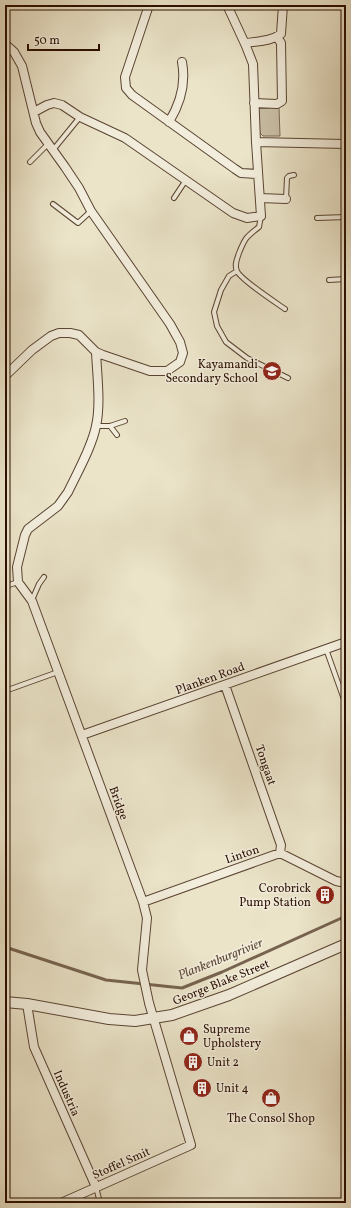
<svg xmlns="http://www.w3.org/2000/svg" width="351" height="1208" viewBox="0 0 351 1208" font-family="Vollkorn,serif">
  <rect width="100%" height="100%" fill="#ebe4c9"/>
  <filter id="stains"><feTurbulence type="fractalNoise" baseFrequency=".005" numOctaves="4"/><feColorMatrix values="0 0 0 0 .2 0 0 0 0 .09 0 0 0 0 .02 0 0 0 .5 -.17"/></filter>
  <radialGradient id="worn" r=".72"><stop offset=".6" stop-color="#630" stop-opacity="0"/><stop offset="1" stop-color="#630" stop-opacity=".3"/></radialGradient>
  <!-- green -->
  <path fill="#cac0a7" stroke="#7a6754" d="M257,107H279L280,136H263L258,131Z"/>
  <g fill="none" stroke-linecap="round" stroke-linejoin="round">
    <!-- stream -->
    <path stroke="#766350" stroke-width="3" d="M5,947L106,980L182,988L222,972L346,916"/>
    <defs>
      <path id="service" d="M53,150L80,117
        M30,162L48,144
        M174,198L186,180
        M286,199L287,178L289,176L294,175
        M53,204L78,223L91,211
        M261,216L259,227C246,237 245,238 239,253C237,259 234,265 237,271C241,280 275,302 285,309
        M317,218L346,217
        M237,271L229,276L221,290L214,312L217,326L226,342L247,358L288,378
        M329,280L346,279
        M96,426H110L125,421
        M110,426L117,435
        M5,585H9L18,582
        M32,600L39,584L44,577
        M326,649L346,705
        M5,691L58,672
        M96,1187L100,1203"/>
      <path id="minor" d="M149,5L125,77L126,88L132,95L235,169L241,173L258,174
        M247,43C259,41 271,41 281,34L283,5
        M5,44L14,52L22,66L36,123L40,132L65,167L79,188L91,211L170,324L180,342L183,353L180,362L167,371H150L103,355L96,352L79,335L70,333H59L51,336L32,350L5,376
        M254,103L277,104L282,101L281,43L277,37
        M34,112L47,105L54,103L62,105L80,117L125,138L233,213L247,218L261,216L256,142L253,64L246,46L227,5
        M169,122C180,104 186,83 182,62
        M256,142L346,144
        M260,198L286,199
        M225,685L281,845L280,853
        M82,735L346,642
        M143,902L280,853L336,881L346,883
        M27,1004L34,1047L96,1187
        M61,1203L191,1145L149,1003L142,970L147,918L143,902L32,601L18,582L17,567L25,535L28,529L58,506L68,492C77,473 92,447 96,426C101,405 97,374 96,352"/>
      <path id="tertiary" d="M5,1002L27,1004L109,1019L135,1021L172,1015L229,995L346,944"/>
    </defs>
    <!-- service casing -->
    <use href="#service" stroke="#5a4432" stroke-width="6"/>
    <!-- minor casing -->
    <use href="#minor" stroke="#5a4432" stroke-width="10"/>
    <!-- tertiary casing -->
    <use href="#tertiary" stroke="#5a4432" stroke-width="12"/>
    <!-- service -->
    <use href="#service" stroke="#f2eddc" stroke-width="4"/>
    <!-- minor -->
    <use href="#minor" stroke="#f2eddc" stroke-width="8"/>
    <!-- tertiary -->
    <use href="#tertiary" stroke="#f2eddc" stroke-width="10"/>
  </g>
  <!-- icons -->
  <defs>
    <symbol id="school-disc" viewBox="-11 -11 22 22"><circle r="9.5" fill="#8f2418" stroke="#f2eddc"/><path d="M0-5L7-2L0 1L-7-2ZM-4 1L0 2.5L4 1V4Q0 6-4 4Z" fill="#fff"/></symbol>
    <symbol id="building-disc" viewBox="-11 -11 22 22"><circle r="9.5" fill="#8f2418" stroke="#f2eddc"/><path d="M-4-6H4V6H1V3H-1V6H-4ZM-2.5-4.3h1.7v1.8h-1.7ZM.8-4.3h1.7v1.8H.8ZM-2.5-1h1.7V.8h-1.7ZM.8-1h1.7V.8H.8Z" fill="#fff"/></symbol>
    <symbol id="shop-disc" viewBox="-11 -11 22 22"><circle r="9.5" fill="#8f2418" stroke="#f2eddc"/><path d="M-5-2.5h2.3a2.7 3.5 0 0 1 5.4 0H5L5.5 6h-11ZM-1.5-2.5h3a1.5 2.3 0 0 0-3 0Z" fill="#fff"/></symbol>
  </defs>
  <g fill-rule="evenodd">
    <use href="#school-disc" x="261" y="360" width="22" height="22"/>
    <use href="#building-disc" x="314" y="884" width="22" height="22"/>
    <use href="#shop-disc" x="178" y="1025" width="22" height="22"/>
    <use href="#building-disc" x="182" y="1051" width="22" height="22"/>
    <use href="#building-disc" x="191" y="1077" width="22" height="22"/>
    <use href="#shop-disc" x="260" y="1087" width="22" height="22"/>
  </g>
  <g text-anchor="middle" stroke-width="3" stroke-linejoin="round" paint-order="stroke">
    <!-- poi labels -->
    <g font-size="12" fill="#2a0e00" stroke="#f2eddc" text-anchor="start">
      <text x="258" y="368" text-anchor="end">Kayamandi<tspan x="258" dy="14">Secondary School</tspan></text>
      <text x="311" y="892" text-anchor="end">Corobrick<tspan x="311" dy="14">Pump Station</tspan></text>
      <text x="203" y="1033">Supreme<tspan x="203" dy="14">Upholstery</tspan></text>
      <text x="207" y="1066">Unit 2</text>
      <text x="216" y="1092">Unit 4</text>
      <text x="271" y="1122" text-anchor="middle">The Consol Shop</text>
    </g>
    <!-- street labels -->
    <g font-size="12" fill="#2a0e00" stroke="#f2eddc">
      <text transform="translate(210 678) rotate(-20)" y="4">Planken Road</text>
      <text transform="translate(266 765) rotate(71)" y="4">Tongaat</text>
      <text transform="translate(119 803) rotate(70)" y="4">Bridge</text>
      <text transform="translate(242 854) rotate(-19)" y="4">Linton</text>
      <text transform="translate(221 982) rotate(-22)" y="4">George Blake Street</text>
      <text transform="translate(67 1093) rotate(66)" y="4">Industria</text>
      <text transform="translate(121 1163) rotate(-24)" y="4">Stoffel Smit</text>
    </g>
    <!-- water labels -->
    <g font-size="13" font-style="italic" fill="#634d3c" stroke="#f2eddc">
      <text transform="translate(220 958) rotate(-22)" y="5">Plankenburgrivier</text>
    </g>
  </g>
  <!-- margin -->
  <rect width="351" height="1208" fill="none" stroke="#ebe4c9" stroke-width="20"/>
  <rect x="6" y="6" width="339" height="1196" fill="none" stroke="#2a0e00" stroke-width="2"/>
  <rect x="10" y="10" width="331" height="1188" fill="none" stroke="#2a0e00"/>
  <!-- scale -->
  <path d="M28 44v6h71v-6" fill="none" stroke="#2a0e00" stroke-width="2"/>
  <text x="34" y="44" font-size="12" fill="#2a0e00" stroke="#f2eddc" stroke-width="3" paint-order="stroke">50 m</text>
  <rect width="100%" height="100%" filter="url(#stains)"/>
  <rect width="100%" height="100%" fill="url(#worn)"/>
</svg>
